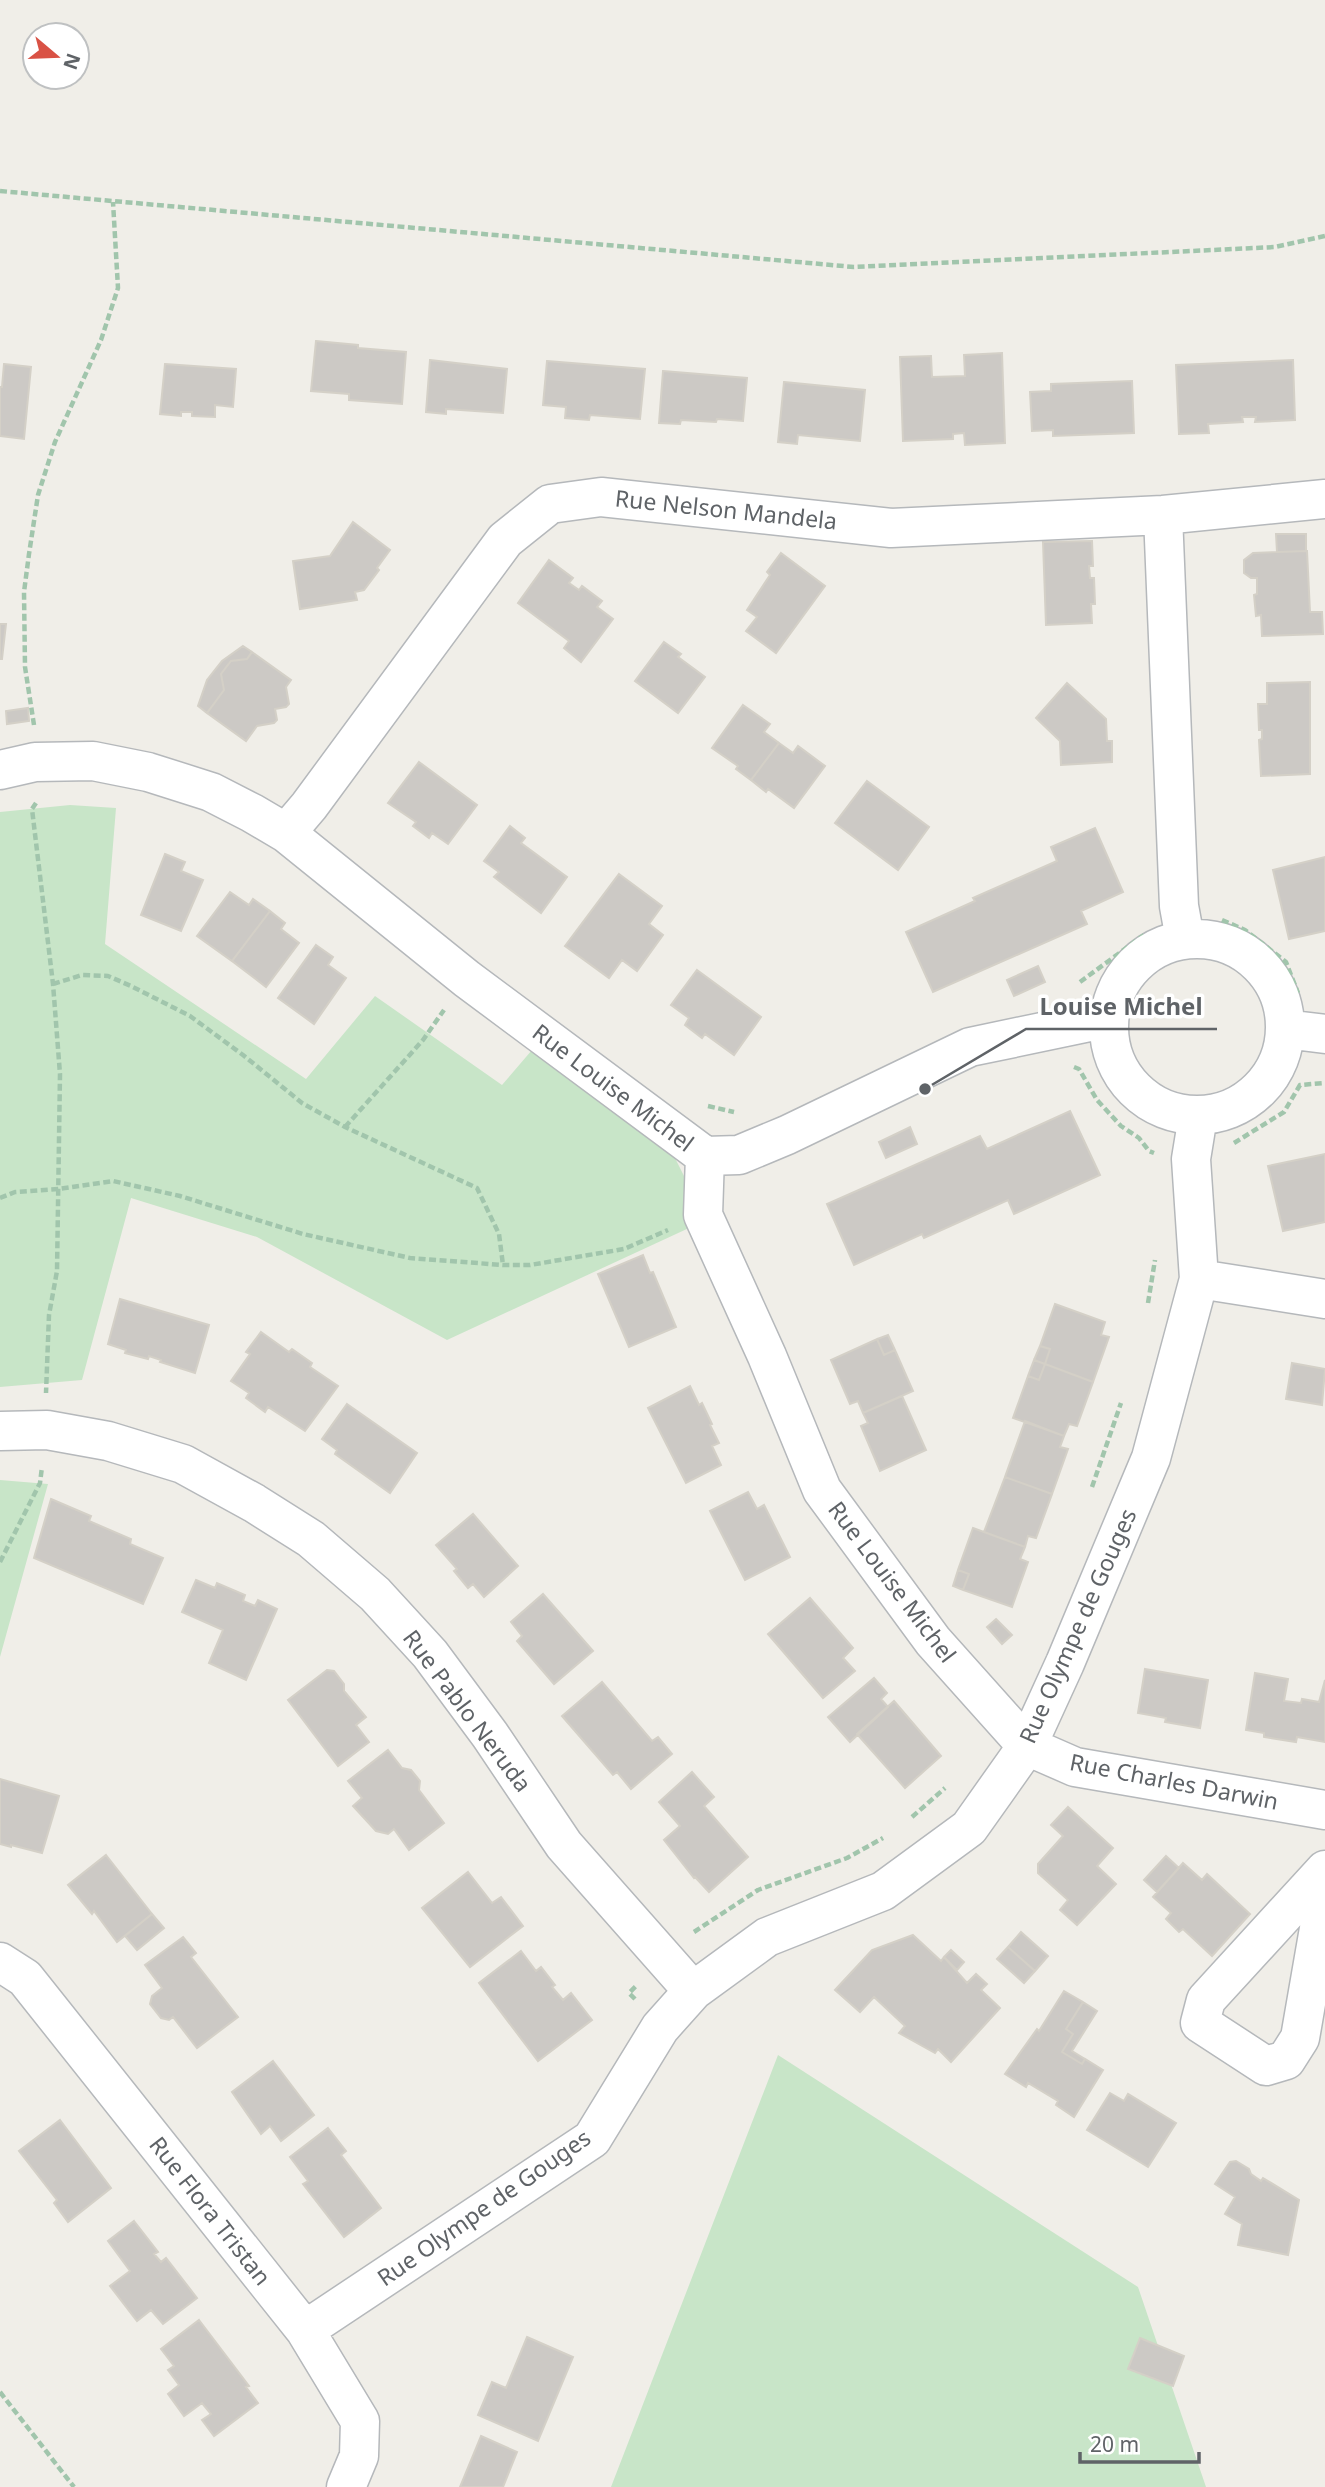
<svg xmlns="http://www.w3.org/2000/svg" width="1325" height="2487" viewBox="0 0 1325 2487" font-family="'Noto Sans',sans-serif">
  <rect width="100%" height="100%" fill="#f0eee8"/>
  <!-- green -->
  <path fill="#c8e5c8" d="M70,805L116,808L105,944L306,1079L375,996L502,1085L532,1050L670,1148L687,1182L689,1228L447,1340L257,1237L131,1198L82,1380L0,1387V812Z
    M0,1480L48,1484L0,1657Z
    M778,2055L1138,2287L1206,2487H611Z"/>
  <!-- building -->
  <path fill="#ccc9c5" stroke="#d4d0c7" stroke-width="2" d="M316,341L358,345V348L406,352L402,404L349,400V394L311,391Z
    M1002,353L1005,443L965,445L964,433L953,434V439L903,441L900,357L931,356L932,377L965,376L964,355Z
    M430,360L507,369L503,413L446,409V414L426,412Z
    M1293,360L1295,420L1255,422L1256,417H1242L1243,422L1208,424L1209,433L1179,434L1176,365Z
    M547,361L645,369L640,419L590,415L589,420L565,418L566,407L543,405Z
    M4,364L31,367L24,439L0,436V387H2Z
    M165,364L236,369L233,407L215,405V417L192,416V412H181V416L160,414Z
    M663,371L747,378L743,421L717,419L716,422L681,420L680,424L659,423Z
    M1132,381L1134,433L1053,436V430L1032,431L1030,392L1051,391V384Z
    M784,382L865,390L860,441L798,435L797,444L778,442Z
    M353,522L390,550L377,568L379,570L364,590L355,592L357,600L300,609L293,561L330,556Z
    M1276,534H1306V551L1277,552Z
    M1092,541L1093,566H1089L1090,578H1094L1095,604H1091L1092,623L1046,625L1043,542Z
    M1307,551L1310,612H1322L1323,634L1262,636L1261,615L1256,616L1254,595L1257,594V578H1251L1244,573V560L1253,553Z
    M781,553L825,586L776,653L746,631L757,617L747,610L770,575L767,572Z
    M549,560L573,578L569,583L579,590L582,586L602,601L597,607L613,619L581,662L564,648L569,641L518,603Z
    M0,624H6L2,659H0Z
    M664,642L681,654L678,657L705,677L678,713L635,681Z
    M243,646L252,652L247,659L231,661L221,674L224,690L207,713L198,706L207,680L222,661Z
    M252,652L291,680L286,687L289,704L286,707L275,709L277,720L274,723L257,726L246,741L207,713L224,690L221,674L231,661L247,659Z
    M1310,682V774L1261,776L1259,740L1262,739V730H1259L1258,704H1267V683Z
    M1067,683L1106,719L1107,741H1112V762L1061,765L1060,741L1036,718Z
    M743,705L770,724L764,732L779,743L751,780L736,769L738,766L712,748Z
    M28,708L29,721L7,724L6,711Z
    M779,743L793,753L798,746L825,766L794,808L768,789L766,792L751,780Z
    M419,762L477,805L448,844L432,833L429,838L413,826L416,822L388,803Z
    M867,781L929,827L898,870L835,823Z
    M510,826L525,838L521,843L567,877L541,913L494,877L499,872L484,861Z
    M1095,828L1123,892L1081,911L1087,924L933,992L906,932L975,901L973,898L1057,861L1051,847Z
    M165,854L185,862L181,871L203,880L181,931L141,915Z
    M1325,857V931L1289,939L1273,870Z
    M619,874L662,906L649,924L663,935L637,971L622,960L609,978L565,946Z
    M230,892L249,905L253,899L270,911L232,961L197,936Z
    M270,911L285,923L281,929L299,943L266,987L232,961Z
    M316,945L333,957L328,965L346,978L314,1024L278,998Z
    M1038,966L1045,982L1014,996L1007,980Z
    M697,970L761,1017L734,1055L705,1034L702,1038L685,1025L689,1018L671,1005Z
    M1070,1111L1100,1175L1014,1214L1008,1200L924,1238L922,1234L854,1265L827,1204L980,1136L987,1149Z
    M910,1127L917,1144L886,1158L879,1142Z
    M1325,1154V1222L1283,1231L1268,1166Z
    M643,1255L650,1273L653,1272L676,1327L629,1347L598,1274Z
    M120,1299L209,1325L195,1373L160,1362L161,1360L149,1356L148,1359L125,1353L126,1350L108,1344Z
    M1055,1304L1105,1322L1101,1335L1109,1337L1093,1382L1045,1364L1050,1349L1040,1346Z
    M261,1332L289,1352L292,1349L312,1363L310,1367L338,1386L305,1431L268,1407L265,1412L246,1398L249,1393L231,1381L250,1354L246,1352Z
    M888,1335L895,1350L884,1355L877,1339Z
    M877,1339L884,1355L895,1350L913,1391L863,1413L858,1401L850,1404L831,1360Z
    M1040,1346L1050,1349L1045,1364L1034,1360Z
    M1034,1360L1045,1364L1039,1380L1028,1376Z
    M1292,1363L1325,1369L1322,1405L1286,1399Z
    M1045,1364L1093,1382L1077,1426L1069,1424L1064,1436L1013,1418L1028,1376L1039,1380Z
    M690,1386L699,1405L702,1403L712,1424L710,1425L719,1443L712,1446L721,1465L686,1483L648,1408Z
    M902,1396L926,1450L880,1471L861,1426L868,1423L863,1413Z
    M347,1404L417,1453L390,1493L335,1454L337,1450L322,1439Z
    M1025,1421L1064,1436L1060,1447L1068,1449L1052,1494L1005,1477Z
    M1005,1477L1052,1494L1036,1538L1028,1536L1025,1547L984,1532Z
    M748,1492L757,1509L764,1505L790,1557L745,1580L710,1511Z
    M51,1499L91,1516L89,1521L131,1539L130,1544L163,1558L143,1604L34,1558Z
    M473,1514L518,1566L484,1597L473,1584L468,1588L454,1571L457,1569L436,1545Z
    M973,1528L1025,1547L1020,1559L1028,1562L1012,1607L963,1590L969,1574L958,1570Z
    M958,1570L969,1574L963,1590L953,1586Z
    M196,1580L215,1588L217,1583L245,1595L243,1601L255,1606L258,1600L277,1609L246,1680L209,1663L223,1630L182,1612Z
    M543,1594L593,1651L554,1684L517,1641L522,1636L511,1622Z
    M810,1598L853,1648L843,1658L855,1671L823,1698L768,1634Z
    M996,1619L1012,1635L1002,1644L987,1627Z
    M1145,1669L1208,1680L1200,1728L1165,1722L1166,1718L1138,1713Z
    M327,1670L334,1671L344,1684V1691L366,1717L356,1725L369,1742L338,1766L288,1700Z
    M1255,1673L1288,1679L1284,1701L1301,1703L1302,1699L1319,1702L1325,1680V1742L1297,1737L1296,1742L1264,1737V1733L1246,1730Z
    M874,1678L887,1693L881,1699L888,1707L850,1742L828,1717Z
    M602,1682L652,1741L658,1737L672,1754L631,1789L617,1772L613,1775L562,1716Z
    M894,1701L941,1756L905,1788L857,1734Z
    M388,1750L402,1768L411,1770L420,1781L419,1790L444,1823L409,1850L394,1829L388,1834L376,1831L353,1806L362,1798L348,1781Z
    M692,1772L714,1797L704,1806L748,1857L709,1892L695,1877L694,1878L664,1840L680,1826L659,1802Z
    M0,1779L59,1796L42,1853L11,1845V1847L0,1844Z
    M1068,1807L1113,1848L1097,1866L1116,1884L1077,1925L1060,1910L1068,1900L1038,1873V1864L1063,1836L1051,1825Z
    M106,1855L152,1914L117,1942L94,1911L92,1914L68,1885Z
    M1166,1856L1179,1868L1157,1892L1144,1880Z
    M1183,1863L1202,1880L1207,1874L1250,1914L1212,1956L1183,1929L1179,1932L1166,1919L1171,1913L1153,1897Z
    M468,1872L492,1903L501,1897L523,1926L470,1967L422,1908Z
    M152,1914L164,1928L137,1950L125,1936Z
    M1021,1932L1048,1956L1035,1971L1008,1947Z
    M913,1935L941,1961L944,1957L967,1983L976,1974L987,1984L981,1990L1000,2008L951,2062L938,2049L935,2053L899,2033L905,2026L874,1997L860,2012L835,1990L872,1950Z
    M183,1937L196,1953L191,1957L238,2017L197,2048L173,2017L169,2020L161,2018L150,2004L152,1996L162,1988L145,1965Z
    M1008,1947L1035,1971L1024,1983L997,1959Z
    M951,1950L964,1962L957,1970L944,1957Z
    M521,1951L536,1971L541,1967L555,1985L552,1987L563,2000L571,1993L592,2020L538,2061L479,1983Z
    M1064,1991L1083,2002L1066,2029L1073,2034L1062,2052L1082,2064L1085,2059L1103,2070L1074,2117L1056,2105L1058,2101L1028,2083L1026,2087L1005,2074L1037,2029L1039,2031Z
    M1083,2002L1097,2011L1072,2051L1085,2059L1082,2064L1062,2052L1073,2034L1066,2029Z
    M273,2061L314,2115L281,2141L270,2126L261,2134L232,2092Z
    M1110,2093L1124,2101L1128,2094L1176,2123L1148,2167L1087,2130Z
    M60,2120L111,2188L68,2222L54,2203L57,2200L19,2151Z
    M328,2128L346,2151L341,2155L381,2208L344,2237L303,2184L308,2181L290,2157Z
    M1236,2161L1249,2169L1251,2174L1261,2181L1263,2178L1299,2200L1288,2255L1238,2245L1242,2224L1225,2214L1235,2197L1215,2184L1230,2162Z
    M134,2221L158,2252L154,2254L161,2262L166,2258L197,2298L163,2324L151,2310L137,2321L110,2286L130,2271L108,2241Z
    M199,2320L249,2386L246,2387L258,2403L214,2436L202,2420L211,2414L202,2403L184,2416L168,2394L179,2385L168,2370L174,2366L161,2349Z
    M527,2337L573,2357L538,2441L478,2415L492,2382L506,2388Z
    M1140,2338L1184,2356L1173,2386L1128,2369Z
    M481,2436L517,2452L503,2487H460Z"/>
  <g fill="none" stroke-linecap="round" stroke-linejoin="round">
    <defs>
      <path id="minor" d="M1163,515L1179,906L1185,939
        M0,770L35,762L93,761L148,772L211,792L252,813L286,833L467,979L705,1156
        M286,833L309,806L505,540L550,504L601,497L891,528L1163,515L1325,499
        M1109 1027a88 88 0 1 1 176 0a88 88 0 1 1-176 0Z
        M1285,1029L1325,1034
        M705,1156L703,1215L767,1356L822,1490L933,1641L1027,1746L1075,1767L1325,1810
        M705,1156L739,1155L787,1135L970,1047L1109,1018
        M1199,1279L1325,1299
        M0,1431L47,1430L108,1441L183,1464L254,1503L311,1539L375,1594L430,1654L490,1735L564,1845L693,1991
        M1325,1870L1206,2000L1200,2023L1266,2066L1286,2060L1300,2038L1325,1894
        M0,1962L25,1978L305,2330L360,2421L359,2456L346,2487
        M305,2330L592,2139L660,2028L693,1991L767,1937L883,1891L969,1828L1027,1746L1065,1663L1151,1458L1199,1279L1191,1159L1198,1116"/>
    </defs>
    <!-- minor casing -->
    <use href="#minor" stroke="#b5b8bb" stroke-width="41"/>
    <!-- path -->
    <path stroke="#a1c5ac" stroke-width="4.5" stroke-dasharray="7 3.5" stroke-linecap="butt" d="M0,191L854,267L1275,247L1325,236
      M34,725L25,667L24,592L29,554L38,495L55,442L101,340L118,288L113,202
      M36,803L32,809L53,984L60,1074L57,1271L49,1315L46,1393
      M1222,920L1245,930L1286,962L1298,993
      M1080,982L1144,935
      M53,984L82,975L108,976L131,986L190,1016L243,1055L302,1103L345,1127L477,1188L499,1234L503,1265
      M1074,1067L1079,1069L1097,1100L1121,1126L1139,1138L1149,1151L1154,1153
      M708,1106L734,1112
      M345,1127L423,1040L444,1010
      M1234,1143L1284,1112L1300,1085L1325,1083
      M0,1198L15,1192L59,1189L113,1181L180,1196L303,1234L410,1258L503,1265H530L624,1249L668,1230
      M1148,1303L1155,1260
      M1092,1487L1121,1403
      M0,1562L40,1483L42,1467
      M912,1817L945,1788
      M694,1932L758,1890L847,1858L883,1838
      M635,1999L629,1993L637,1985
      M0,2392L74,2487"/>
    <!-- minor -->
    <use href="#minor" stroke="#fff" stroke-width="38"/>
  </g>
  <g text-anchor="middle" stroke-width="7" stroke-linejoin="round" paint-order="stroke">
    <!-- street labels -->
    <g font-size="23" fill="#5f6367" stroke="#fff">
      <text transform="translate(726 510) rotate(6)" y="8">Rue Nelson Mandela</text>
      <text transform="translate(613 1088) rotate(37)" y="8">Rue Louise Michel</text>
      <text transform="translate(892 1582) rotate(53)" y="8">Rue Louise Michel</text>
      <text transform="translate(1078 1626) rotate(-66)" y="8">Rue Olympe de Gouges</text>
      <text transform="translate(467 1711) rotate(53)" y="8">Rue Pablo Neruda</text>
      <text transform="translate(1174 1782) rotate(11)" y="8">Rue Charles Darwin</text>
      <text transform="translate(484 2208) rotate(-35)" y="8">Rue Olympe de Gouges</text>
      <text transform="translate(210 2211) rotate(52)" y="8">Rue Flora Tristan</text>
    </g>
  </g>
  <!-- callouts -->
  <path fill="none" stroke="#5f6367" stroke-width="2.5" d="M925 1089L1026 1029H1217"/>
  <circle fill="#5f6367" stroke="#fff" stroke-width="2.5" cx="925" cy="1089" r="7"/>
  <g font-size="24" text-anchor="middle" font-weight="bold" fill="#5f6367" stroke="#fff" stroke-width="7" stroke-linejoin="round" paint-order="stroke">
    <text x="1121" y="1015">Louise Michel</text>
  </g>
  <!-- north arrow -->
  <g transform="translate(56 56) rotate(109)"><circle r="33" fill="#ffffff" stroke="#bfc1c2" stroke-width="2"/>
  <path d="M0-5L12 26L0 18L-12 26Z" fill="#d95245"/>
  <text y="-10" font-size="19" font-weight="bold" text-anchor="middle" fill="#5f6367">N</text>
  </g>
  <!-- scale -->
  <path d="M1080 2452v10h119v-10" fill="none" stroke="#5f6367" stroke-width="3.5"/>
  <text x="1090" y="2452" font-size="21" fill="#5f6367" stroke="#ffffff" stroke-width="5" paint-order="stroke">20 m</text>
</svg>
